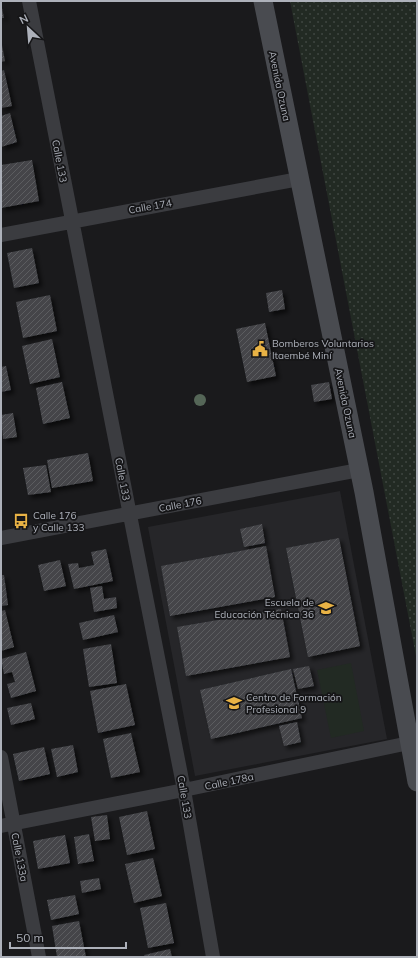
<svg xmlns="http://www.w3.org/2000/svg" width="418" height="958" viewBox="0 0 418 958" font-family="Mulish,sans-serif">
  <defs>
    <pattern id="grass-dots" width="8" height="8" patternUnits="userSpaceOnUse"><rect width="8" height="8" fill="#222a23"/><path d="M2 2h.1M6 6h.1" fill="none" stroke="#3f4641" stroke-width="1.8" stroke-linecap="round"/></pattern>
    <pattern id="building-hatch" width="6" height="6" patternUnits="userSpaceOnUse"><rect width="6" height="6" fill="#444549"/><path d="M-1 1l2-2M0 6l6-6M5 7l2-2" fill="none" stroke="#5c5d61"/></pattern>
    <filter id="shadow"><feDropShadow dx="3.5" dy="3.5" stdDeviation="2" flood-color="#0009"/></filter>
  </defs>
  <rect width="100%" height="100%" fill="#1a1a1c"/>
  <!-- built -->
  <path fill="#262629" d="M340,491L387,739L195,776L148,527Z"/>
  <!-- grass -->
  <path fill="url(#grass-dots)" d="M290,1H417V661Z"/>
  <!-- garden -->
  <path fill="#222a23" d="M351,663L364,731L331,738L317,670Z"/>
  <!-- building -->
  <path fill="url(#building-hatch)" filter="url(#shadow)" d="M1,3L4,18H1Z
    M1,40L5,61L1,62Z
    M4,70L12,106L1,108V71Z
    M10,113L17,142L1,147V116Z
    M32,160L39,201L1,208V165Z
    M32,248L39,283L14,288L7,253Z
    M282,290L285,309L269,312L266,293Z
    M50,295L57,331L23,338L16,302Z
    M265,323L276,376L247,382L236,329Z
    M52,339L60,377L30,384L22,346Z
    M6,366L11,390L1,392V367Z
    M62,382L70,418L43,424L36,388Z
    M329,382L332,399L314,402L311,385Z
    M13,413L17,437L3,439L1,415Z
    M88,453L93,481L52,488L47,460Z
    M46,465L51,492L28,495L23,468Z
    M262,524L265,543L244,547L240,529Z
    M339,538L360,646L308,657L286,548Z
    M266,546L275,597L170,616L161,566Z
    M106,549L113,581L74,589L68,564L78,563L79,568L94,565L91,552Z
    M60,560L66,586L44,591L38,565Z
    M1,575H4L8,605L1,606Z
    M102,586L104,599L116,597L117,608L94,612L90,588Z
    M281,609L290,657L186,676L177,627Z
    M5,610L14,647L1,651V611Z
    M114,615L118,632L83,640L79,623Z
    M111,644L117,683L89,687L83,649Z
    M26,652L36,691L11,698L7,684L15,682L12,672L4,674L1,659Z
    M309,666L314,686L298,689L293,669Z
    M291,669L302,718L211,739L200,690Z
    M126,684L135,725L98,733L90,691Z
    M31,703L35,719L11,725L7,708Z
    M297,722L301,742L284,746L279,726Z
    M131,733L140,772L111,778L103,739Z
    M73,745L78,772L57,777L51,749Z
    M44,747L50,774L19,781L13,754Z
    M147,811L155,849L127,855L119,817Z
    M107,815L110,839L95,841L91,817Z
    M89,834L94,861L78,864L74,837Z
    M65,835L70,863L38,869L33,841Z
    M153,858L162,896L134,903L125,864Z
    M99,878L101,889L82,893L80,881Z
    M75,895L79,914L51,920L47,900Z
    M166,903L174,943L148,948L140,908Z
    M79,921L86,957H57L52,926Z
    M170,949L172,957H145L144,955Z"/>
  <g fill="none" stroke-linecap="round" stroke-linejoin="round">
    <!-- minor -->
    <path stroke="#3b3c40" stroke-width="14" d="M29,1L184,790L213,957
      M1,235L299,179
      M1,538L359,470
      M1,757L39,957
      M1,826L184,790L409,743"/>
    <!-- secondary -->
    <path stroke="#494b50" stroke-width="19" d="M263,1L364,492L417,782"/>
  </g>
  <!-- trees -->
  <circle fill="#556657" cx="200" cy="400" r="6"/>
  <!-- icons -->
  <defs>
    <symbol id="civic-bare" viewBox="-9 -9 18 18"><path d="M-.6-6.5H3V-4.5H.6V-3L4-1V1h2V6H-6V1h2V-1L-.6-3ZM-1.2 2.5V6h2.4V2.5Z" fill="#e8b245" stroke="#151517" stroke-width="2.5" paint-order="stroke"/></symbol>
    <symbol id="bus-bare" viewBox="-9 -9 18 18"><path d="M-5-6H5V4H4V6H2V4H-2V6H-4V4H-5ZM-3.5-4V0h7V-4ZM-3.5 1.2v1.5H-2V1.2ZM2 1.2v1.5H3.5V1.2Z" fill="#e8b245" stroke="#151517" stroke-width="2.5" paint-order="stroke"/></symbol>
    <symbol id="school-bare" viewBox="-9 -9 18 18"><path d="M0-5L7-2L0 1L-7-2ZM-4 1L0 2.5L4 1V4Q0 6-4 4Z" fill="#e8b245" stroke="#151517" stroke-width="2.5" paint-order="stroke"/></symbol>
  </defs>
  <g fill-rule="evenodd">
    <use href="#civic-bare" x="249" y="338" width="22" height="22"/>
    <use href="#bus-bare" x="10" y="510" width="22" height="22"/>
    <use href="#school-bare" x="315" y="597" width="22" height="22"/>
    <use href="#school-bare" x="223" y="692" width="22" height="22"/>
  </g>
  <g text-anchor="middle" stroke-width="3.5" stroke-linejoin="round" paint-order="stroke">
    <!-- street labels -->
    <g font-size="10" fill="#adb1ba" stroke="#151517">
      <text transform="translate(280 86) rotate(78)" y="4">Avenida Ozuna</text>
      <text transform="translate(60 161) rotate(79)" y="4">Calle 133</text>
      <text transform="translate(150 206) rotate(-10)" y="4">Calle 174</text>
      <text transform="translate(346 403) rotate(78)" y="4">Avenida Ozuna</text>
      <text transform="translate(123 479) rotate(79)" y="4">Calle 133</text>
      <text transform="translate(180 504) rotate(-11)" y="4">Calle 176</text>
      <text transform="translate(229 781) rotate(-12)" y="4">Calle 178a</text>
      <text transform="translate(185 797) rotate(80)" y="4">Calle 133</text>
      <text transform="translate(20 857) rotate(79)" y="4">Calle 133a</text>
    </g>
    <!-- poi labels -->
    <g font-size="10" fill="#adb1ba" stroke="#151517" text-anchor="start">
      <text x="272" y="347">Bomberos Voluntarios<tspan x="272" dy="12">Itaembé Miní</tspan></text>
      <text x="33" y="519">Calle 176<tspan x="33" dy="12">y Calle 133</tspan></text>
      <text x="314" y="606" text-anchor="end">Escuela de<tspan x="314" dy="12">Educación Técnica 36</tspan></text>
      <text x="246" y="701">Centro de Formación<tspan x="246" dy="12">Profesional 9</tspan></text>
    </g>
  </g>
  <!-- border -->
  <rect width="418" height="958" fill="none" stroke="#adb1ba" stroke-width="4"/>
  <!-- north arrow -->
  <g transform="translate(28 28) rotate(334)" stroke="#151517" stroke-width="3" paint-order="stroke">
  <path d="M0-3L7 15L0 10L-7 15Z" fill="#adb1ba"/>
  <text y="-6" font-size="11" font-weight="bold" text-anchor="middle" fill="#adb1ba">N</text>
  </g>
  <!-- scale -->
  <path d="M10 942v6h116v-6" fill="none" stroke="#adb1ba" stroke-width="2"/>
  <text x="16" y="942" font-size="12" fill="#adb1ba" stroke="#151517" stroke-width="3" paint-order="stroke">50 m</text>
</svg>
